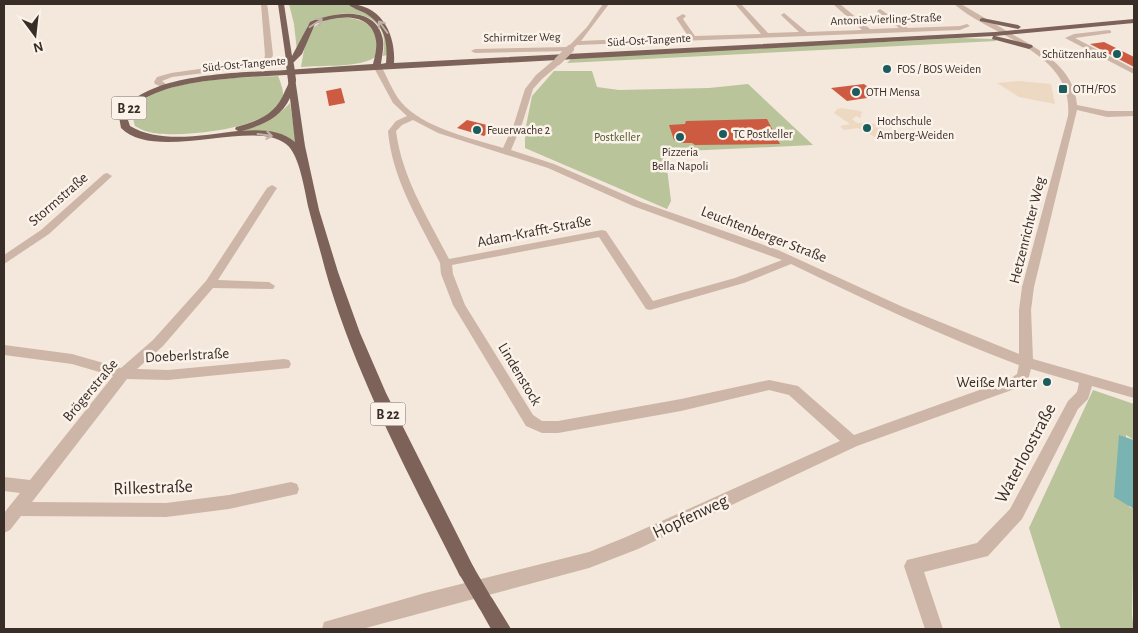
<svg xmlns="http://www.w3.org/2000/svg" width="1138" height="633" viewBox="0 0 1138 633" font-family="'Alegreya Sans',sans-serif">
  <rect width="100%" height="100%" fill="#f4e7dc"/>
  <!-- green -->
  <path fill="#b9c49b" d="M289,4H347C374,15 388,25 387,55L383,56C384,48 385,39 382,32C371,5 327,12 308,25L297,51L294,24Z
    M337,17C366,18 381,25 375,57C361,68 320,65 301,67C307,37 305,24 337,17Z
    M959,38L995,39L996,41L567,63L572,58Z
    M554,71H592L597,87L619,90L709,88L748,84L813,145L665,152L671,201L667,209L525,148V131L532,96Z
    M278,76C280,81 283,88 283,94C281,130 175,139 149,132C144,131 139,128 135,126C118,78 251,77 278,76Z
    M290,103L296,143C279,128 256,131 234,132C255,126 275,120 290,103Z
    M1093,390L1134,404V440L1126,435L1129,507L1134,509L1132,615L1134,629H1061L1029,528Z"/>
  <!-- plaza -->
  <path fill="#edd8c2" d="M1019,81L1051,84L1055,104L1019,97L997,83Z
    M841,108L860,111L863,113H861V118L856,116L852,119L857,123L877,124L889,133L875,137L858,128L844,130L840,126L850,124L834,113L837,109Z"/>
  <!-- water -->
  <path fill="#79b3b2" d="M1119,435L1134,440V509L1114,497Z"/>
  <!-- building -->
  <path fill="#cd5b41" d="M1104,42L1134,57V67L1090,44Z
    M864,84L880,96L847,101L831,88Z
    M341,88L345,103L329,106L326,91Z
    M767,119L780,144L695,145L692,143H681L674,140L669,125L685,124L686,121Z
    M467,120L495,127L484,136L457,128Z"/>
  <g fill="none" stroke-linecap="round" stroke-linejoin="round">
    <!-- minor -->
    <path fill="#cdb6a7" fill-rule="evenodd" d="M261,4H267L268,10L273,55L270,63L252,67L172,77L162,81L170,87L166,89L155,84L154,82L157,77L171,73L264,60L265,55Z
      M603,4H609L581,41L688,36L676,18L683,14L686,16L683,19L695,36L761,34L735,4H741L768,33L799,32L782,16L781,15L784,13L807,32L862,30L833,4H840L870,29L899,28L878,12L877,11L880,9L908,28L960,26L967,24L970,26L960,30L577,45L570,51L475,53L471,51L475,49L568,47L587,27Z
      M954,4H961C978,14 995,24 1012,34C1041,51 1074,67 1077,105L1107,111H1134V116L1107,117L1077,110L1034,287L1031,310L1033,359L1134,388V398L1092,386L1088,399L1078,409L1022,519L988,556L924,572L943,629H925L904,566L907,560L977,543L1010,509L1068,401L1077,392L1079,383L1031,369L1028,380L1020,387L857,446L638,549L589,568L362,629H322L324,622L331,620L425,593L589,552L626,537L840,441L789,395L769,390L681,411L558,433H542L526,426L453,305L441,274L440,263C419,221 392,179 388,131L396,121L407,116L393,103L373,66L374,64H380C387,76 392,91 401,102C423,128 471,138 503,148L514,124L525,89L536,75L555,59H561V63L542,79L533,89L522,124L511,150L554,164L641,202L778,250L903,307L1019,354V310L1022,287L1068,116C1074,51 993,38 954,4ZM413,120L438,133L548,168L633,206L782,260L735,278L653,301L606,231L602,230L449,259C428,218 402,178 396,131L402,125ZM599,237L646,309L650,310L744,283L791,264C866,300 941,336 1019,365L1017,374L1010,379L854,435L798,386L769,380L681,399L558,421H542L533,415L465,305L453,274L452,265Z
      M1109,30L1111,31V33L1075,38L1134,69V74L1065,38L1074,34Z
      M107,173L112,176L110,178L49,234L4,264V255L41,230L104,174Z
      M272,185L277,188L218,280L269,282L275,286L273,289L213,288L163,346L137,369L168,370L284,359L289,360L291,364L289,368L168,380L127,379L32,502L166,503L229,495L291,482L297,484L299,489L297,494L229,509L166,517L21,516L10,530L4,533V513L20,493L4,491V477L30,480L113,376L72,364L4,355V345L72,354L121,368L153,340L206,281L267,188Z"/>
    <!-- major -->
    <path fill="#7c6258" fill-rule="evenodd" d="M278,4H284L292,56L310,22C334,12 377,5 383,40C384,48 382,56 381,64L386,63C388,42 385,25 365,13C359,10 352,8 348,4C381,4 396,34 394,63L995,32L1134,19V23L995,36L1032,45L1033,47L1029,49L992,39L993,36L248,77C215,80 143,83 127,117L130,126C160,144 204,135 238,131L235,129L236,127C259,121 276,114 285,91C287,86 289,85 288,80L295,78L305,146L319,210L338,272L360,333L386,393L475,570L472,576L466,579L460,576C411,479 354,373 325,269C320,249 314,230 309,210C305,194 300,154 286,144C254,118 156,163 121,128L119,117C140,72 242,73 286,70C315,68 344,66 373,64C375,56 377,48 376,41C372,10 335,16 315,24L302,54L293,63V67H287ZM290,98L295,142C282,130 259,129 242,131C262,125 281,118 290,98Z
      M982,18L1018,25L1021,27L1018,29L980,21V19Z
      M486,595L492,598L511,629H491L477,604L480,598Z"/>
    <!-- minor-bridge -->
    <path stroke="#cdb6a7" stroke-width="8" d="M558,61L570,49"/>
    <!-- major-bridge-far1 -->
    <path stroke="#7c6258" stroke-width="8" d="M290,65L292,80"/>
    <!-- major-bridge -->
    <path stroke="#7c6258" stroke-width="16" d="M466,570L486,604"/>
  </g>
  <!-- one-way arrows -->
  <defs><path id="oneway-shaft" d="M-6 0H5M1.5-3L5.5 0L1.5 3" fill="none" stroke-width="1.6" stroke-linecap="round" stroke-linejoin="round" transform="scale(1.25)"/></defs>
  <g stroke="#c2b1a8">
    <use href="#oneway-shaft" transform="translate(316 23) rotate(-32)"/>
    <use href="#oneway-shaft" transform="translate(383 27) rotate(-127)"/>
    <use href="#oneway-shaft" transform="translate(265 135) rotate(7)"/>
  </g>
  <!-- markers -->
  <g fill="#1b5d5e" stroke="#fbf2e9" stroke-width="2">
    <circle cx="1117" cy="54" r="5"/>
    <circle cx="887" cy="69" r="5"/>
    <rect x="1058" y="84" width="10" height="10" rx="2.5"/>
    <circle cx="856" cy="92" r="5"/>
    <circle cx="867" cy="128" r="5"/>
    <circle cx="477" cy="130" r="5"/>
    <circle cx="723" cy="134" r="5"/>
    <circle cx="680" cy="137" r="5"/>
    <circle cx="1047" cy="382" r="5"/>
  </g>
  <g text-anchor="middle" stroke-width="5" stroke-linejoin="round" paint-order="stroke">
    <!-- far-street labels -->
    <g font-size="12" fill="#392d28" stroke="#fbf2e9">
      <text transform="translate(886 19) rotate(-2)" y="4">Antonie-Vierling-Straße</text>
      <text transform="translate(522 37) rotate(-1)" y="4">Schirmitzer Weg</text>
      <text transform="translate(649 40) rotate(-3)" y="4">Süd-Ost-Tangente</text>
      <text transform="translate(244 64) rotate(-5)" y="4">Süd-Ost-Tangente</text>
    </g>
    <!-- far-poi labels -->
    <g font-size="12" fill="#392d28" stroke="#fbf2e9" text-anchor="start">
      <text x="1107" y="58" text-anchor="end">Schützenhaus</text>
      <text x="897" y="73">FOS / BOS Weiden</text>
      <text x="1073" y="93">OTH/FOS</text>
      <text x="866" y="96">OTH Mensa</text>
      <text x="877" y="125">Hochschule<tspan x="877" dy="14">Amberg-Weiden</tspan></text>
      <text x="487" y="134">Feuerwache 2</text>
      <text x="733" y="138">TC Postkeller</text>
      <text x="680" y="156" text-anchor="middle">Pizzeria<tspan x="680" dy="14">Bella Napoli</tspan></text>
    </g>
    <!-- far-park labels -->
    <g font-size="12" fill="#4b592a" stroke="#fbf2e9">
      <text x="617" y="141">Postkeller</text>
    </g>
    <!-- shield labels -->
    <g fill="#fbf2e9" stroke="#736862" stroke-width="1">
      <rect x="111.5" y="96.5" width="35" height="23" rx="4"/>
      <rect x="370.5" y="402.5" width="35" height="23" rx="4"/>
    </g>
    <g font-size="14" font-weight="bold" fill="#392d28">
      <text x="129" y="113">B 22</text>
      <text x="388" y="419">B 22</text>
    </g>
    <!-- street labels -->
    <g font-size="15" fill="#392d28" stroke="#fbf2e9">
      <text transform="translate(58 199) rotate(-41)" y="5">Stormstraße</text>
      <text transform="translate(1027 230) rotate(-76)" y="5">Hetzenrichter Weg</text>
      <text transform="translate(534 231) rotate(-11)" y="5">Adam-Krafft-Straße</text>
      <text transform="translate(764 234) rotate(21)" y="5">Leuchtenberger Straße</text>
      <text transform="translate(187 355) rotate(-3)" y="5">Doeberlstraße</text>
      <text transform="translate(520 374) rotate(59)" y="5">Lindenstock</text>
      <text transform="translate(90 390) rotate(-50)" y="5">Brögerstraße</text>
    </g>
    <!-- poi labels -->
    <g font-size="15" fill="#392d28" stroke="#fbf2e9" text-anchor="end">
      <text x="1037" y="387">Weiße Marter</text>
    </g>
    <!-- near-street labels -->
    <g font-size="18" fill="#392d28" stroke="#fbf2e9">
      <text transform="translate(1025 453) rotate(-62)" y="6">Waterloostraße</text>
      <text transform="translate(153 487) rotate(-2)" y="6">Rilkestraße</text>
      <text transform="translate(690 516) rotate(-25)" y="6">Hopfenweg</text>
    </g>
  </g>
  <!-- border -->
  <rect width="1138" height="633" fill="none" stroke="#392d28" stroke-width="10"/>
  <!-- north arrow -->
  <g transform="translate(35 35) rotate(165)" stroke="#fbf2e9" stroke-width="4" paint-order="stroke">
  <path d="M0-4L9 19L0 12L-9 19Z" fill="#392d28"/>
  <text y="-8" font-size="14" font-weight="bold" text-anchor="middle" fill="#392d28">N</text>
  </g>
</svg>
